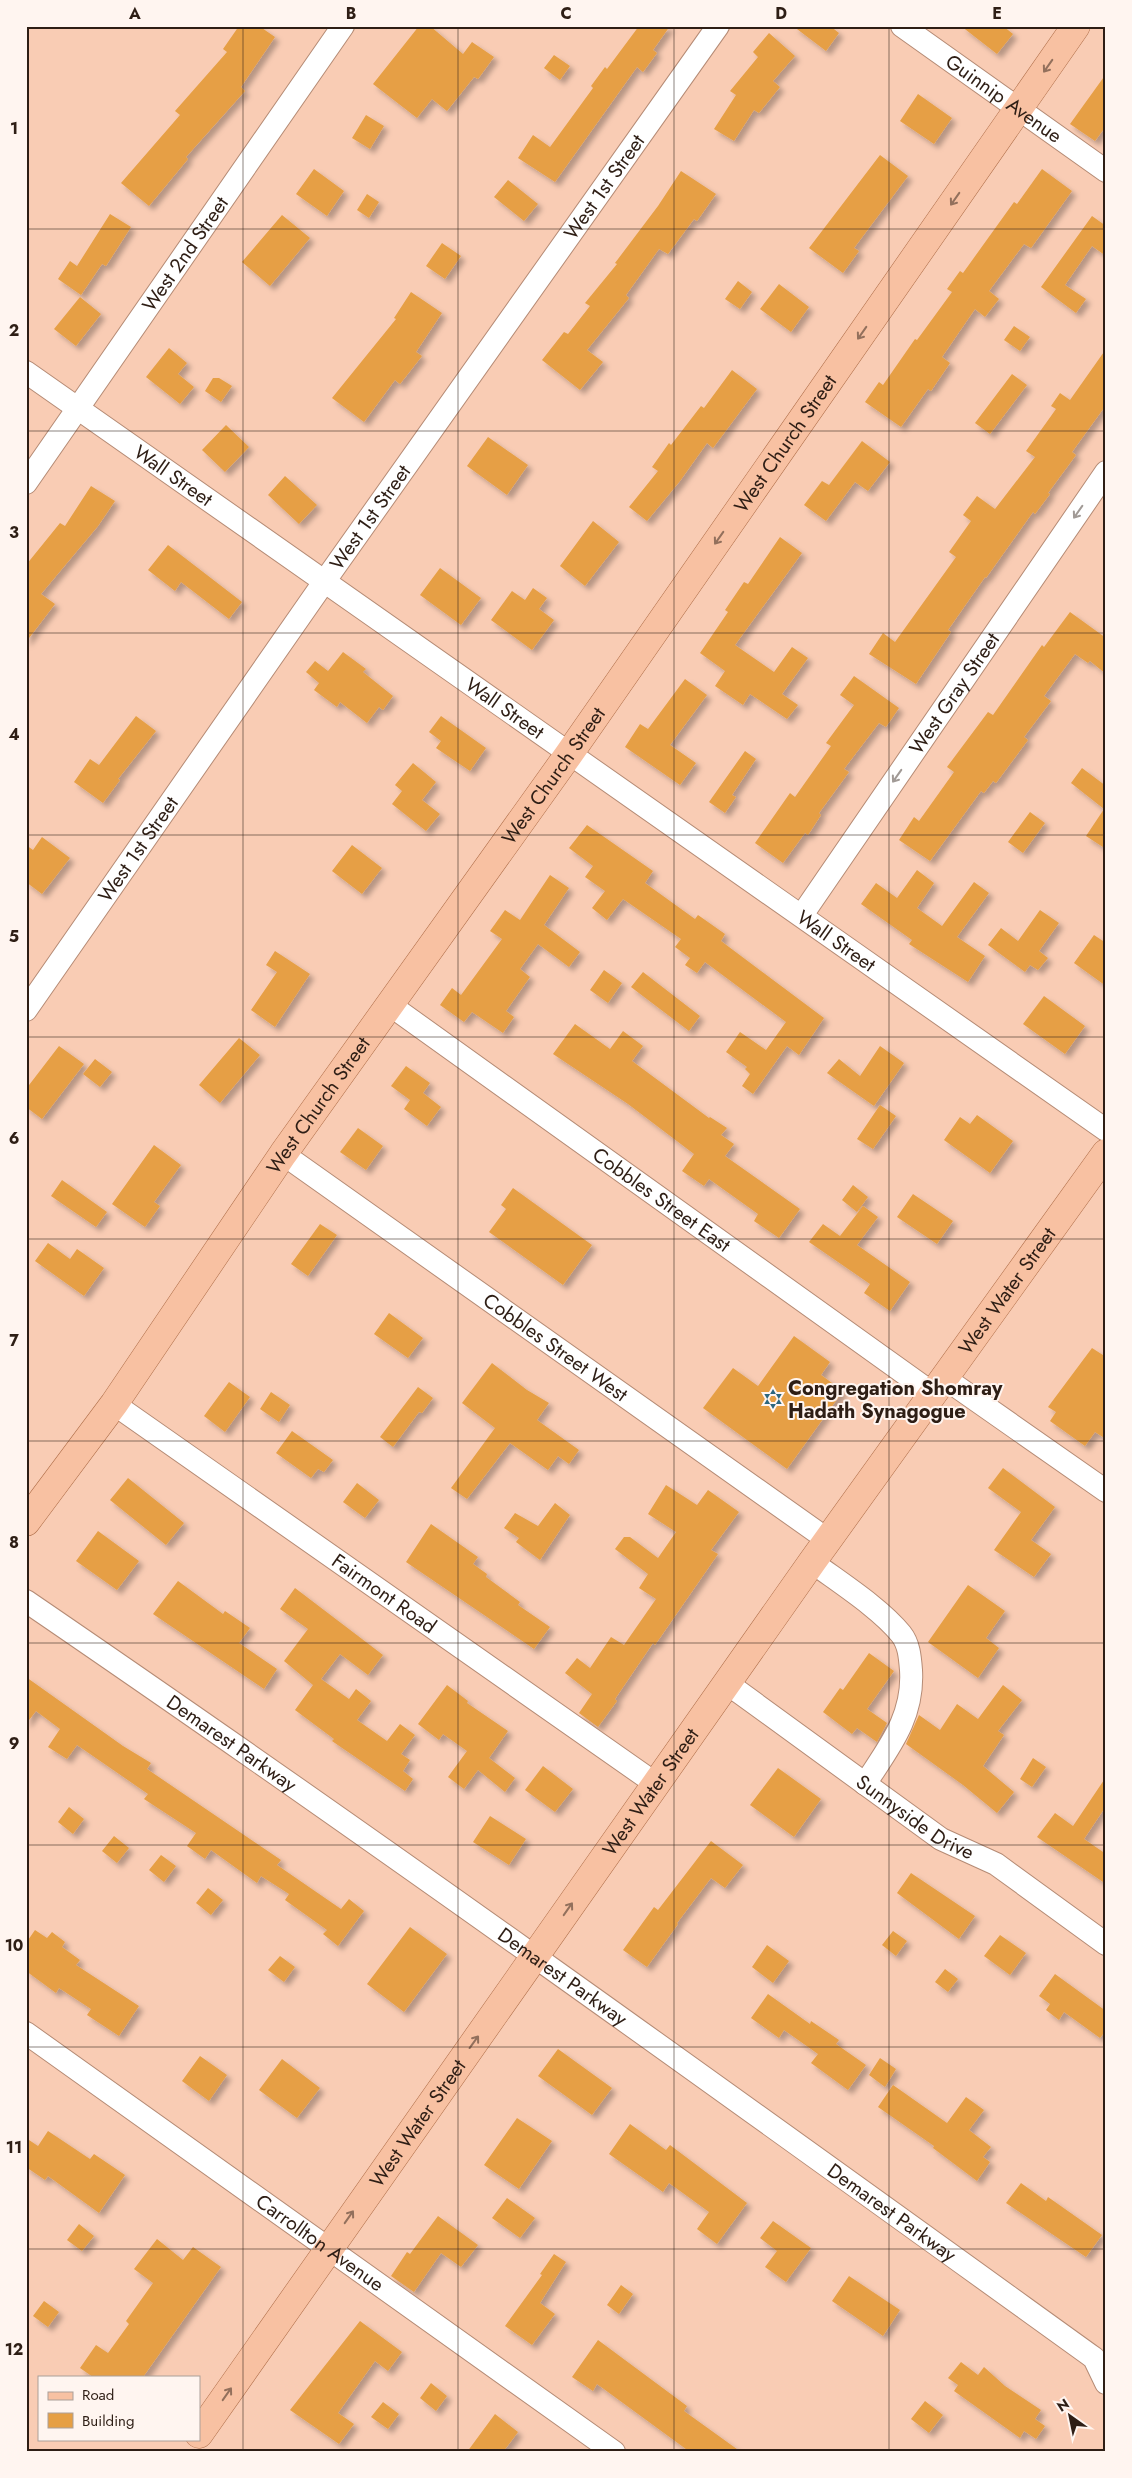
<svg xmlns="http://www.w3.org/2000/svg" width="1132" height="2478" viewBox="0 0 1132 2478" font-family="Jost,sans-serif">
  <defs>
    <filter id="shadow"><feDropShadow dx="4.5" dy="4.5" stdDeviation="2.5" flood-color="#0004"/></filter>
  </defs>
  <rect width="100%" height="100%" fill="#f9ccb4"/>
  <!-- building -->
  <path fill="#e69f44" filter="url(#shadow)" d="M239,26H259L275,37L241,87L245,91L186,157L188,159L149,206L121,183L180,115L175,111L227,52L223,49Z
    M419,26H430L463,54L472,42L494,57L478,79L474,77L447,111L432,99L417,118L373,84Z
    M639,26H670L653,50L657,53L643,72L637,67L555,182L518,158L533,135L550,147L593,88L591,86L605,67L607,69Z
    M793,26H830L839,33L826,51Z
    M961,26H1003L1013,34L997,54Z
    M769,33L795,56L773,81L780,87L759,113L754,110L734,141L714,129L736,95L730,91L758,57L753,52Z
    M554,55L570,66L560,80L544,68Z
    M1106,74V126L1095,141L1070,124Z
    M918,94L952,118L934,144L900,121Z
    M366,115L384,126L370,149L352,138Z
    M880,155L908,176L854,248L859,251L843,273L809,248Z
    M314,169L344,191L327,216L296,194Z
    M1042,169L1072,191L1031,248L1024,244L989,291L999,299L985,317L975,309L942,357L950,363L931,391L928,389L901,427L865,402L879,382L883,385L915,339L917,340L952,292L947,289L960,271L963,273L1014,202L1017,204Z
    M681,171L716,194L697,221L694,219L668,254L659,249L626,295L629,298L587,350L603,362L580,390L542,360L564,332L568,334L590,306L585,303L617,264L615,263L658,206Z
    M508,180L538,204L524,221L494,197Z
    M367,194L379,202L369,218L357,210Z
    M110,214L131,227L106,266L102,264L81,295L58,279L70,261L77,266Z
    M282,215L310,238L270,286L242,262Z
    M1092,216L1106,226V256L1092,246L1065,285L1086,299L1076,313L1041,287Z
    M442,243L461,256L445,279L426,266Z
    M738,281L752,292L740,309L725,299Z
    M779,284L809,307L791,332L760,309Z
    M411,292L442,313L416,352L422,356L400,384L395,380L364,422L332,398L396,319L394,318Z
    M80,297L101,314L76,346L54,329Z
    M1014,326L1030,337L1020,351L1004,340Z
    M169,348L187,363L178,374L194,387L180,404L146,377Z
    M1106,349V405L1072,452L1076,455L1048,493L1050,494L1035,514L1033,512L986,578L985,577L948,630L951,632L916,684L869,654L883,633L895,642L956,557L949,552L971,521L963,515L977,496L995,509L1035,457L1026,451L1056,409L1051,406L1060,393L1070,400Z
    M732,370L757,389L713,448L707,443L680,481L647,521L629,507L658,471L652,467L669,443L671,445L701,406L704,408Z
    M1012,374L1027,385L990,434L975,423Z
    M213,378H219L232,386L221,402L205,391Z
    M226,425L249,447L225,472L202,450Z
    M488,437L528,465L507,495L467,466Z
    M862,441L890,462L868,491L855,482L826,521L804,505L822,481L829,485Z
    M285,476L317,505L299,524L268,495Z
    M91,486L115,501L98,526L41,594L55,604L26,642V565L60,523L65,526Z
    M593,521L619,542L585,586L560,566Z
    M780,537L802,553L735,645L774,672L792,647L808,658L782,694L798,705L787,719L750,694L743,705L715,686L725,671L700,653L728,612L725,610L744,582L748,584Z
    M168,545L242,602L229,619L181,582L175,591L148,570Z
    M440,568L481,598L461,625L420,595Z
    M533,588L547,598L539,609L554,620L532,650L491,620L512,591L525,600Z
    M1070,612L1106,638V674L1090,661L1088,663L1075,654L1044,696L1051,701L1024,737L1028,740L996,783L993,781L984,793L981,791L930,861L899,840L914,817L919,821L954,772L947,767L988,712L993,715L1042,645L1044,647Z
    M343,652L366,669L363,672L393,696L383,710L379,707L367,723L340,702L337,707L314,690L319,683L306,672L315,661L328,671Z
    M854,676L899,708L886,727L879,723L844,769L849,772L819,813L821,815L808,835L805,833L783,863L755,843L790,793L795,797L831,746L826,743L854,705L840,695Z
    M685,679L707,695L670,745L696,763L680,785L625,747L640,724L648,729Z
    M136,716L156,731L118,779L120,780L103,803L74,782L90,759L99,765Z
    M441,716L486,748L470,771L436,748L441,741L429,732Z
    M745,751L756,759L732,795L736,797L725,813L709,802Z
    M413,763L436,782L422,800L440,814L426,831L392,804L402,791L395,785Z
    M1082,768L1106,786V849L1086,836L1104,809L1071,783Z
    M1030,812L1045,823L1023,853L1008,842Z
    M587,825L653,871L645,883L695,919L698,915L725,934L721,941L824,1018L799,1055L787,1046L753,1094L742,1086L750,1074L745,1069L747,1067L726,1052L740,1032L766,1050L786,1022L705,962L697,973L685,965L690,958L675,947L681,939L623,899L607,920L592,908L605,891L585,877L593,866L569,848Z
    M42,837L70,858L42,894L26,882V845L33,850Z
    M352,845L382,868L362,894L332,871Z
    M917,870L934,883L917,908L942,926L974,882L989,893L957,937L985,956L968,982L909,944L912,940L861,904L876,883L897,898Z
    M550,875L569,888L544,925L580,952L569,967L538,944L520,969L530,977L506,1011L514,1017L503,1033L472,1012L464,1022L440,1005L452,988L461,995L502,939L490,931L505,910L520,920Z
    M1040,910L1059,923L1039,951L1048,958L1038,970L1030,965L1025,972L988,945L1001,928L1018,941Z
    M1094,935L1106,943V986L1074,963Z
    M275,951L310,974L275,1027L251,1010L277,972L266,965Z
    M604,970L622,983L608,1003L590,990Z
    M643,972L700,1016L689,1031L631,987Z
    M1044,996L1085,1026L1065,1054L1023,1024Z
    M575,1024L610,1049L623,1031L643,1046L632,1061L709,1118L710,1117L727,1128L721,1135L734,1144L725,1156L800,1209L779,1238L754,1221L758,1214L709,1179L704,1186L682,1171L694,1154L628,1104L553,1054Z
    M239,1038L260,1055L220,1103L199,1085Z
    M59,1046L84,1064L42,1119L26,1107V1089Z
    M880,1046L904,1063L874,1106L827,1073L839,1059L860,1076Z
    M95,1059L112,1072L100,1087L83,1074Z
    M406,1066L430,1083L423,1093L441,1107L427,1126L404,1109L410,1100L391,1086Z
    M880,1105L896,1116L873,1149L857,1139Z
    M977,1115L1013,1141L990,1173L944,1140L960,1117L970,1124Z
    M358,1128L383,1146L366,1170L340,1152Z
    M154,1145L181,1165L154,1202L160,1206L145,1227L112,1204Z
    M62,1180L107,1212L96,1227L51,1196Z
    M853,1185L868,1197L857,1212L842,1200Z
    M513,1188L592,1245L563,1285L489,1232L506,1209L501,1205Z
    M913,1194L953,1221L937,1244L897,1217Z
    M863,1206L878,1217L857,1245L910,1282L890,1311L864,1293L870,1284L809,1242L823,1224L840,1236Z
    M320,1224L337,1235L308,1276L291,1264Z
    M48,1243L70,1259L77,1249L104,1268L84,1296L35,1261Z
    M389,1313L423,1338L408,1358L374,1334Z
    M794,1336L830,1362L821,1375L843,1391L787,1469L703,1408L733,1368L758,1386Z
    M1092,1348L1106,1357V1439L1095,1432L1085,1446L1050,1421L1056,1412L1048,1407Z
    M492,1363L527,1390L549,1403L537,1420L579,1450L569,1464L558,1456L548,1470L510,1443L467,1499L451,1488L495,1428L462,1403Z
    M229,1382L250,1397L225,1432L204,1416Z
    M418,1387L433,1398L422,1413L419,1412L393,1447L380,1437Z
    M271,1392L290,1405L279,1422L260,1409Z
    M292,1431L333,1460L324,1472L318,1469L311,1478L276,1453Z
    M1003,1468L1055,1507L1031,1540L1051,1554L1034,1577L994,1550L1021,1512L988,1488Z
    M128,1478L184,1523L166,1545L110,1500Z
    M357,1483L379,1500L365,1518L343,1502Z
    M666,1485L697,1505L708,1490L739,1512L711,1550L718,1554L655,1645L653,1643L615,1699L617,1701L598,1727L579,1713L592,1694L565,1673L577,1658L590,1668L611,1637L624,1645L656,1599L639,1588L648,1574L615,1549L624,1537H630L658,1558L676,1532L648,1514Z
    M555,1503L570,1515L540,1560L516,1542L519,1538L504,1528L515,1513L538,1526Z
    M431,1524L478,1557L473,1564L487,1574L486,1577L520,1602L518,1605L550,1627L534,1649L406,1562Z
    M98,1531L139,1561L117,1590L76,1561Z
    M178,1581L223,1614L225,1611L250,1628L239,1643L277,1669L264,1689L153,1614Z
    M968,1585L1005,1611L986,1638L999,1648L978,1678L928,1642Z
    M295,1588L383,1655L368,1675L340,1654L321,1679L349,1699L356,1689L371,1701L357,1720L387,1741L400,1724L415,1735L401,1754L410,1760L403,1771L413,1779L405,1791L332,1741L334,1739L295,1710L313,1685L284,1661L308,1629L280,1609Z
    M869,1653L894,1671L867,1709L887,1723L877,1742L857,1728L852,1734L823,1712L840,1688L843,1690Z
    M26,1677L123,1746L151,1763L147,1769L281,1860L277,1865L341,1909L349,1899L364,1911L338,1946L323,1934L327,1930L285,1900L289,1894L261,1876L257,1883L211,1850L205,1859L187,1846L196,1833L144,1799L148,1794L77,1745L67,1759L48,1747L60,1729L36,1711L26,1724Z
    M447,1685L468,1701L467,1703L508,1731L489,1758L515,1778L505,1792L478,1770L464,1789L448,1777L467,1751L443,1734L439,1740L418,1724Z
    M1003,1685L1022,1700L998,1731L1004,1735L983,1766L1014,1792L997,1813L963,1785L906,1744L919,1715L940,1730L957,1704L978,1719Z
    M1033,1758L1046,1767L1032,1787L1020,1779Z
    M543,1766L573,1789L555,1812L525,1790Z
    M778,1768L821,1799L794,1837L750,1805Z
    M1106,1777V1806L1084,1839L1106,1854V1884L1037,1837L1055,1813L1073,1826Z
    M69,1807L84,1819L73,1834L58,1822Z
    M490,1816L526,1839L509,1865L473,1842Z
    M114,1836L129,1848L117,1863L102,1851Z
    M711,1841L743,1865L725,1888L711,1878L677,1923L678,1924L647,1967L623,1950L654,1907L658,1910Z
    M161,1855L176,1866L164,1882L149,1870Z
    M911,1873L975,1916L959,1939L897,1893Z
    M208,1888L223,1900L211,1915L196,1903Z
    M410,1927L447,1954L404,2012L367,1984Z
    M35,1930L47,1938L52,1932L65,1942L62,1947L80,1960L76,1965L139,2006L119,2036L87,2015L91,2009L59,1988L56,1993L26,1971V1943Z
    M893,1931L907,1941L896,1956L882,1945Z
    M1000,1935L1026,1953L1010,1975L984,1956Z
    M767,1945L789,1961L773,1983L752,1967Z
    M280,1956L295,1967L284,1982L268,1970Z
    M945,1969L958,1979L948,1992L935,1982Z
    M1055,1974L1106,2011V2030L1100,2038L1064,2012L1059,2020L1046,2010L1050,2004L1039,1996Z
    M768,1994L810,2024L811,2021L839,2040L836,2044L866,2065L848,2090L811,2063L818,2054L784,2030L779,2038L751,2018Z
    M558,2049L612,2088L592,2115L538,2076Z
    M200,2056L227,2075L209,2101L182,2081Z
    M880,2058L896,2069L885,2087L869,2075Z
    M282,2059L320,2088L297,2118L259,2090Z
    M893,2085L947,2123L966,2097L984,2110L969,2130L991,2147L983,2157L990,2162L977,2181L933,2148L934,2146L878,2107Z
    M517,2118L552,2141L519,2189L484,2165Z
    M630,2124L666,2150L670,2145L747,2203L717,2244L697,2229L709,2212L669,2183L663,2192L609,2154Z
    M48,2131L90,2159L94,2154L125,2175L99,2213L48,2176L45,2180L26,2167V2138L38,2146Z
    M1021,2183L1046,2201L1048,2197L1102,2235L1086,2257L1006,2203Z
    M507,2198L535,2218L520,2238L492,2218Z
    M438,2216L478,2245L461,2267L441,2253L414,2292L391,2276L407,2252L410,2254Z
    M773,2221L811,2248L786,2282L765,2267L777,2251L760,2238Z
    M79,2224L94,2236L82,2251L67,2240Z
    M157,2239L183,2260L193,2247L221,2267L143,2377H93L80,2368L96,2345L108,2353L129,2324L126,2321L153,2283L134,2269Z
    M554,2254L566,2262L540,2303L555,2314L532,2345L505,2326L542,2275L540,2274Z
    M849,2276L900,2310L883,2336L832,2301Z
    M621,2285L633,2294L619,2314L607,2305Z
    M44,2301L59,2312L48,2327L33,2316Z
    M360,2321L402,2352L388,2371L375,2361L338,2413L354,2424L339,2444L290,2410Z
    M598,2340L687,2406L684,2411L741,2452H690L597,2384L593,2391L572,2377Z
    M961,2362L978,2375L984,2367L1005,2386L1041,2410L1035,2419L1045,2426L1036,2439L1024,2431L1020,2438L954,2391L958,2385L948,2378Z
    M431,2383L447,2396L436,2411L420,2398Z
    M925,2401L943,2415L929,2433L911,2419Z
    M383,2402L399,2414L388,2429L371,2417Z
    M495,2414L518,2432L503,2452H467Z"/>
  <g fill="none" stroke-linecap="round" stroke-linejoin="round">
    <defs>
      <g id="minor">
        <path id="s1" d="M902,26L1106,171"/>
        <path id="s2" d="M26,372L1106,1130"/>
        <path id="s3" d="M26,483L343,26"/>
        <path id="s4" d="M802,915L1106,472"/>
        <path id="s5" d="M390,1005L932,1393"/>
        <path id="s6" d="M26,1010L324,582L718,26"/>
        <path id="s7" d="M283,1154L828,1540"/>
        <path d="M943,1377L1106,1491"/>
        <path id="s8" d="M114,1404L656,1784"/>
        <path d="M812,1562C839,1582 880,1608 901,1634C909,1644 910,1657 911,1670C914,1717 889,1747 865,1784"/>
        <path id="s9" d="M26,1601C386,1847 740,2103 1094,2358L1106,2383"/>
        <path id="s10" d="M728,1684L941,1839L996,1864L1106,1944"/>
        <path id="s11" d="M26,2033L614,2452"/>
      </g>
      <g id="major">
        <path id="s12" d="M26,1522L114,1404L283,1154L569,754L1076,26"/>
        <path id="s13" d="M199,2434L812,1562L1106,1153"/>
      </g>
    </defs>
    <!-- minor casing -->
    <use href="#minor" stroke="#b58b75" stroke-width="24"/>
    <!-- major casing -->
    <use href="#major" stroke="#ae6d48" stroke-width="29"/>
    <!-- minor -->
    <use href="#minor" stroke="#fff" stroke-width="22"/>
    <!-- major -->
    <use href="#major" stroke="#f8c1a2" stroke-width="28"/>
  </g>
  <!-- one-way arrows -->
  <defs><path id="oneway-shaft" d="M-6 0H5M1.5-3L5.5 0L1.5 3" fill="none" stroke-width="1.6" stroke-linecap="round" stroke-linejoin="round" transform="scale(1.25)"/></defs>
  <g stroke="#93705c">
    <use href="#oneway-shaft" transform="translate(1048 66) rotate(125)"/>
    <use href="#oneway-shaft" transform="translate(955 199) rotate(125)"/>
    <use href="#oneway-shaft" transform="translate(862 333) rotate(125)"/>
    <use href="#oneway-shaft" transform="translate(719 538) rotate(125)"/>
    <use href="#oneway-shaft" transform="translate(568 1909) rotate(-55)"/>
    <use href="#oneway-shaft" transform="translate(474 2042) rotate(-54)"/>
    <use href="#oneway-shaft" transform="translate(349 2217) rotate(-55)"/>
    <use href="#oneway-shaft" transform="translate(227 2394) rotate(-55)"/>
  </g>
  <g stroke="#a19a96">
    <use href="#oneway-shaft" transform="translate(1078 512) rotate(125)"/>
    <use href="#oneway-shaft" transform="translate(897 776) rotate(125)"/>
  </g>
  <!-- grid -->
  <path fill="none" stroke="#2e1e15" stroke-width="1" stroke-opacity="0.55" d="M243,26V2452M458,26V2452M674,26V2452M889,26V2452M26,229H1106M26,431H1106M26,633H1106M26,835H1106M26,1037H1106M26,1239H1106M26,1441H1106M26,1643H1106M26,1845H1106M26,2047H1106M26,2249H1106"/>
  <!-- icons -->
  <defs>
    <symbol id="synagogue-bare" viewBox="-9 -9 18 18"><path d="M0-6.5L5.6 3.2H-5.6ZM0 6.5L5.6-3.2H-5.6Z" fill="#2c667f" stroke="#fff5f0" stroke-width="2.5" paint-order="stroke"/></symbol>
  </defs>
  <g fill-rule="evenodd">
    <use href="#synagogue-bare" x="759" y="1385" width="28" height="28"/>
  </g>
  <g text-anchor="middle" stroke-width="4" stroke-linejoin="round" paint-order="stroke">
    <!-- street labels -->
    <g font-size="20" fill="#2e1e15" stroke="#fff5f0">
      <text dy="7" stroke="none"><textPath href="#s1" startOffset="125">Guinnip Avenue</textPath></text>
      <text dy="7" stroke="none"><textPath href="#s6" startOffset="1006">West 1st Street</textPath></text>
      <text dy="7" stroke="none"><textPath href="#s3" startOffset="279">West 2nd Street</textPath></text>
      <text dy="7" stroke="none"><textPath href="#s12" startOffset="1319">West Church Street</textPath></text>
      <text dy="7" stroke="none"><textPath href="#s2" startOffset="180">Wall Street</textPath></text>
      <text dy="7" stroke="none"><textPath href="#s6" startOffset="601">West 1st Street</textPath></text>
      <text dy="7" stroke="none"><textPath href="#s4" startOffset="269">West Gray Street</textPath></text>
      <text dy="7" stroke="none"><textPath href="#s2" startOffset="585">Wall Street</textPath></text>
      <text dy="7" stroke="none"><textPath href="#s12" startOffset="914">West Church Street</textPath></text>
      <text dy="7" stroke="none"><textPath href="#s6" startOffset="196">West 1st Street</textPath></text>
      <text dy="7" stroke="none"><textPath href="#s2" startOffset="990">Wall Street</textPath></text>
      <text dy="7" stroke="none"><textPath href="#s12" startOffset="509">West Church Street</textPath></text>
      <text dy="7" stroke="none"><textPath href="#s5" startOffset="334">Cobbles Street East</textPath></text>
      <text dy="7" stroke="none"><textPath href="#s13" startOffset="1400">West Water Street</textPath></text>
      <text dy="7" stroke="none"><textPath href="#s7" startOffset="334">Cobbles Street West</textPath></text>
      <text dy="7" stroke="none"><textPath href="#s8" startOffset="330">Fairmont Road</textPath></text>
      <text dy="7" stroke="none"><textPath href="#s9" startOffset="250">Demarest Parkway</textPath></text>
      <text dy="7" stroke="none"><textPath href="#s13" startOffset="785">West Water Street</textPath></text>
      <text dy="7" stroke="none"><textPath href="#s10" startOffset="230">Sunnyside Drive</textPath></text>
      <text dy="7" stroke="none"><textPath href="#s9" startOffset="655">Demarest Parkway</textPath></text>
      <text dy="7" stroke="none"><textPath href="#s13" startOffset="380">West Water Street</textPath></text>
      <text dy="7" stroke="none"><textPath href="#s9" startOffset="1060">Demarest Parkway</textPath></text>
      <text dy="7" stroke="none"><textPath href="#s11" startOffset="361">Carrollton Avenue</textPath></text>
    </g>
    <!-- poi labels -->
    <g font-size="20" font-weight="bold" fill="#2e1e15" stroke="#fff5f0" text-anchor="start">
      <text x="788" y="1395">Congregation Shomray<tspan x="788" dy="23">Hadath Synagogue</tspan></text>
    </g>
  </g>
  <!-- border -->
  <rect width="1132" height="2478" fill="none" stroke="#fff5f0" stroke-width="55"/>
  <!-- legend -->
  <rect x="38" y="2376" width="162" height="65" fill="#fff5f0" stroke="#ab9f98"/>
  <rect x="48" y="2392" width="25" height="8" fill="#f8c1a2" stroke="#ab9f98"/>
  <text x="82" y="2400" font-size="15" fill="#2e1e15">Road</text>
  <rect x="48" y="2413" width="25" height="15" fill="#e69f44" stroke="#ab9f98"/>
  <text x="82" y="2426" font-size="15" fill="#2e1e15">Building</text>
  <!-- north arrow -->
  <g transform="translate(1070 2416) rotate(327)" stroke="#fff5f0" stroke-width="4" paint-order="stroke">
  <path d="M0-4L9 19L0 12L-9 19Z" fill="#2e1e15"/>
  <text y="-8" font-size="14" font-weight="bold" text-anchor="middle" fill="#2e1e15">N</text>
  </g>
  <rect x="28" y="28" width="1076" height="2422" fill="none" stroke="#2e1e15" stroke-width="2"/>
  <g font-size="16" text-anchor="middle" font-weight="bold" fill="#2e1e15">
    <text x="135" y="19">A</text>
    <text x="351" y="19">B</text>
    <text x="566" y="19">C</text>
    <text x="781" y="19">D</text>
    <text x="997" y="19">E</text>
    <text x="14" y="134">1</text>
    <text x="14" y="336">2</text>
    <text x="14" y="538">3</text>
    <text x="14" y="740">4</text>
    <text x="14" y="942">5</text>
    <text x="14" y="1144">6</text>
    <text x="14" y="1346">7</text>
    <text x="14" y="1548">8</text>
    <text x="14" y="1749">9</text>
    <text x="14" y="1951">10</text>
    <text x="14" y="2153">11</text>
    <text x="14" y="2355">12</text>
  </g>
</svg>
